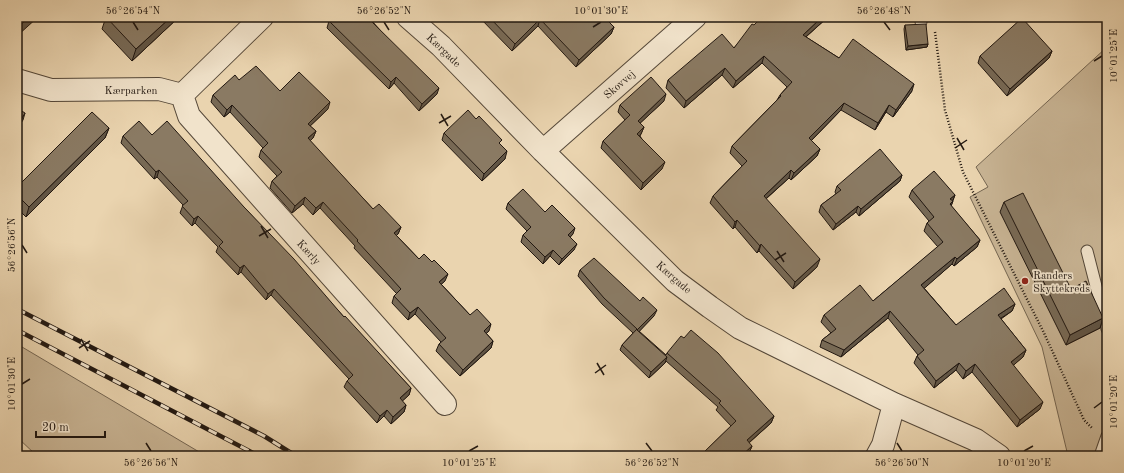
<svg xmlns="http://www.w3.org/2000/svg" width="1124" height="473" viewBox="0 0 1124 473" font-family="'Old Standard TT',serif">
  <rect width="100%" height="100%" fill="#ead4af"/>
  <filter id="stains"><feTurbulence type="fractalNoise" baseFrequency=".005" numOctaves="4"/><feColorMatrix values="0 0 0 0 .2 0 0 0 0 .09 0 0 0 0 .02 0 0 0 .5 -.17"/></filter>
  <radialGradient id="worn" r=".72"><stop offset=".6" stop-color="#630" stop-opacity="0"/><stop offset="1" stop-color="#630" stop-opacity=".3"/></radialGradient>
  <!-- green -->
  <path fill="#c8b494" stroke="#756652" d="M1107,47V456H1068L1042,347L970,197L988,187L976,167Z
    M17,344L206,456H37L17,437Z"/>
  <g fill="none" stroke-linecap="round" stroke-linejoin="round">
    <defs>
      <path id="service" d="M921,17V22
        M1087,251L1107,329
        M1100,456L1107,436"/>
      <path id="minor" d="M408,17L441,46L543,151L675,281L710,307L740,328L894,404L976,440L999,456
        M17,80L51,90L159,89L182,95L262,17
        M182,95L189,116L445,404
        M543,151L695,17
        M877,456L883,445L894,404"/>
    </defs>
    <!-- service casing -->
    <use href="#service" stroke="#544738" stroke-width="13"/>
    <!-- minor casing -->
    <use href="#minor" stroke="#544738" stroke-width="24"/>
    <!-- path -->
    <path stroke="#221811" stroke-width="2.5" stroke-dasharray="1 2" stroke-linecap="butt" d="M935,32L945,110L963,172L1044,333L1084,420L1092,428
      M17,449L23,456"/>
    <!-- service -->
    <use href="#service" stroke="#f1e3cb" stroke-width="11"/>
    <!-- minor -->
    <use href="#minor" stroke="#f1e3cb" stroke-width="22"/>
    <defs>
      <path id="rail" d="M17,309L264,436L296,456
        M17,330L259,456"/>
    </defs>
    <!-- rail casing -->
    <use href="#rail" stroke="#221811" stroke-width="4.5"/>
    <!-- rail -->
    <use href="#rail" stroke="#f1e3cb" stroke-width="3" stroke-dasharray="9" stroke-linecap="butt"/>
  </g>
  <!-- wall -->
  <path fill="#776955" stroke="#221811" d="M106,17H179L132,61L102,29Z
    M184,17H194L189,22Z
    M479,17H604L614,27L611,34L576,67L538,26L512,51Z
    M762,17H828L806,37L839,58L912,91L893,117L886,112L875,130L841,110L811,141L820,149L817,156L791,180L789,178L766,199L817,267L793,289L759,251L757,253L735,227L733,229L710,203L713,196L742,166L730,153L732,146L777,100L780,95L787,87L762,63L733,88L722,75L684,108L666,88L668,80L734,48L754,25Z
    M1084,17H1090L1087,20Z
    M329,21H372L437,94L419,111L394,83L389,89L327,28Z
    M905,25L928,44L927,47L906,50L904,29Z
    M1052,51L1049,58L1007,96L978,63L980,56Z
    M239,80L280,91L328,109L310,126L316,131L313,138L310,141L373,209L401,227L398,234L396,235L419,259L445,281L441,284L470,315L489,331L486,333L493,341L491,348L460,376L436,351L439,344L441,342L415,314L408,320L392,303L394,296L397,294L354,248L355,246L320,208L313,215L303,204L292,213L270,188L272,181L277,176L259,157L261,150L263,148L230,112L224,117L211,102L213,95Z
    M664,101L640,123L644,127L641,134L640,136L662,169L641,190L601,148L603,141L625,120L618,112L620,105Z
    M109,128L105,138L26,217L17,208V187Z
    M444,133L501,145L505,159L482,181L442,140Z
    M152,135L244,207L344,317L411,388L409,395L402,401L406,405L404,412L391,424L384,416L377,423L344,387L347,381L349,379L271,295L266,300L241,272L238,275L216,252L218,247L195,223L192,226L180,213L183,205L157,177L154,179L121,143L123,136Z
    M902,175L900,181L859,216L856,212L833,230L819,212L821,205L836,194L835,192L837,186Z
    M912,190L955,195L951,206L980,240L977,247L954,266L952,264L924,288L956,325L1015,304L1012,311L1001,319L1026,350L1023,357L1013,365L1040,409L1017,427L972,372L963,379L956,370L934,388L914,363L917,356L918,355L888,318L841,357L820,347L822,340L831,333L821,322L824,315L873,301L938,247L924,231L927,223L929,221L909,197Z
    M1004,202L1071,289L1103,318L1100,328L1066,345L1000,212Z
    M508,203L545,212L573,234L570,237L574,250L559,265L550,256L543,264L521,242L523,235L527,231L506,209Z
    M580,270L654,316L639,331L666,355L667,353L774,416L771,423L749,443L752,446L749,453L746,456H701L702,454L731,426L716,410L718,407L666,361L665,363L649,378L620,350L622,345L633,333L602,304L578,276Z"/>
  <!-- shaded-wall -->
  <path fill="#615545" stroke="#221811" d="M29,17H38L17,36V28Z
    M171,17H179L132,61L136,49Z
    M191,17H194L189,22Z
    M822,17H828L800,42L803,35Z
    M540,19L538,26L512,51L515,44Z
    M614,27L611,34L576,67L579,60Z
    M928,44L927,47L906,50L908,46Z
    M1052,51L1049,58L1007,96L1010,89Z
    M764,56L762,63L733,88L736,81Z
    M725,68L722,75L684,108L686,101Z
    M396,77L394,83L389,89L391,82Z
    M914,84L912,91L893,117L896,110Z
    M439,88L437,94L419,111L422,104Z
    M666,94L664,101L635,128L638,121Z
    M330,102L328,109L306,130L308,124Z
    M844,103L841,110L806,146L809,138Z
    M232,105L230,112L224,117L227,110Z
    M889,105L886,112L875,130L878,123Z
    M25,113L23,120L17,129V126Z
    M644,127L641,134L635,141L637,134Z
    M109,128L105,138L26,217L29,207Z
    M316,131L313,138L306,145L308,138Z
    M820,149L817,156L791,180L794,173Z
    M507,151L505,159L482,181L484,174Z
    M665,162L662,169L641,190L643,183Z
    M159,170L157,177L154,179L156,172Z
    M791,170L789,178L761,203L764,196Z
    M902,175L900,181L859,216L861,209Z
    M955,195L952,202L953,201L950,209V199Z
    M305,197L303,204L292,213L295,206Z
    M323,202L320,208L313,215L316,208Z
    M858,206L856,212L833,230L836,224Z
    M198,216L195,223L192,226L194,219Z
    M737,220L735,227L733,229L735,222Z
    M401,227L398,234L392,240L394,233Z
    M575,228L573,234L566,242L568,235Z
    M980,240L977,247L954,266L957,259Z
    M577,244L574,250L559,265L562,259Z
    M761,244L759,251L757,253L760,246Z
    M553,250L550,256L543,264L545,257Z
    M955,257L952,264L919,293L921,285Z
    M820,259L817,267L793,289L795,282Z
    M244,265L241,272L238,275L240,268Z
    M448,274L445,281L436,289L439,282Z
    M274,289L271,295L266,300L268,294Z
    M1015,304L1012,311L995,322L998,315Z
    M418,307L415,314L408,320L410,313Z
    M657,310L654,316L635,336L637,330Z
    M890,311L888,318L841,357L844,350Z
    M1103,318L1100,328L1066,345L1070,335Z
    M491,324L489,331L481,338L484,331Z
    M493,341L491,348L460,376L463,370Z
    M1026,350L1023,357L1008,370L1011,362Z
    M667,357L665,363L649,378L651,372Z
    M959,363L956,370L934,388L936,381Z
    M975,364L972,372L963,379L966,371Z
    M411,388L409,395L398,405L400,398Z
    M1043,402L1040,409L1017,427L1020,420Z
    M406,405L404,412L391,424L393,417Z
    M387,410L384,416L377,423L380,416Z
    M774,416L771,423L744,447L747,440Z
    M752,446L749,453L746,456H741Z"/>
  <!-- building -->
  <path fill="#8a7a63" stroke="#221811" d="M17,17H29L17,28Z
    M106,17H171L136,49Z
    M333,17H371L373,19L371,21L439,88L422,104L396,77L391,82L329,21Z
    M489,17H604L614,27L579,60L540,19L515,44Z
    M762,17H822L803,35L839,58L853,39L914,84L896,110L889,105L878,123L844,103L809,138L820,149L794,173L791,170L764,196L820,259L795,282L761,244L760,246L737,220L735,222L713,196L747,161L732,146L781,96L780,95L792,82L764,56L736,81L725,68L686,101L668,80L722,34L734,48L752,24L754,25Z
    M1022,18L1052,51L1010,89L980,56Z
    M926,24L928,44L908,46L905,25Z
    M256,66L280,91L299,72L330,102L308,124L316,131L308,138L373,209L379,204L401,227L394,233L419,259L424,254L432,262L434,260L448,274L439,282L470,315L477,309L491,324L484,331L493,341L463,370L439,344L446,338L418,307L410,313L394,296L401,289L357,241L358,240L323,202L316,208L305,197L295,206L272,181L282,172L261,150L268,143L232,105L227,110L213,95L235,75L239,80Z
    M651,77L666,94L638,121L644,127L637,134L665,162L643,183L603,141L630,115L620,105Z
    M17,108L25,113L17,126Z
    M468,110L476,119L479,116L502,140L499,143L507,151L484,174L444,133Z
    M92,112L109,128L29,207L17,195V187Z
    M139,121L152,135L167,121L244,207L294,259L344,317L345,316L411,388L400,398L406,405L393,417L387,410L380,416L347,381L353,375L274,289L268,294L244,265L240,268L219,246L223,242L198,216L194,219L182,206L188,201L159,170L156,172L123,136Z
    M880,149L902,175L861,209L858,206L836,224L821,205L841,190L837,186Z
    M934,171L955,195L950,199L953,201L950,204L980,240L957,259L955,257L921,285L956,325L1004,288L1015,304L998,315L1026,350L1011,362L1043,402L1020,420L975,364L966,371L959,363L936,381L917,356L924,350L890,311L844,350L822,340L836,329L824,315L860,285L873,301L943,242L927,223L934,217L912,190Z
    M523,189L545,212L552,205L575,228L568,235L577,244L562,259L553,250L545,257L523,235L531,227L508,203Z
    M1023,193L1071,289L1086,281L1103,318L1070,335L1004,202Z
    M594,258L640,301L643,297L657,310L637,330L667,357L651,372L622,345L637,329L604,298L580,270Z
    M691,330L718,353L774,416L747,440L752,446L741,456H703L702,454L736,421L719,403L721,401L667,353L681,336L684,338Z"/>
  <!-- ticks -->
  <path fill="none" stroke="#221811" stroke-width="1.5" d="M133,22L138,30M384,22L389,30M884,22L890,30M593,27L601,22M1094,61L1102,56M441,114L448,126M439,123L451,116M957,138L964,150M955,148L967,140M261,226L268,238M259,236L271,229M22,245L27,253M777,251L784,262M775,260L786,253M81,339L88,351M79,348L90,341M597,363L604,375M595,373L606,365M22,384L30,379M1094,408L1102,402M146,443L151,451M646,443L652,451M897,443L902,451M469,451L478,446M1024,451L1033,446"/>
  <!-- markers -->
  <circle fill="#8f2418" stroke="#f1e3cb" stroke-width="1.5" cx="1025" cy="281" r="4"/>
  <g text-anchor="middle" stroke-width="3.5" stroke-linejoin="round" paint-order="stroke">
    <!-- street labels -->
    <g font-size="11" fill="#221811" stroke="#f1e3cb">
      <text transform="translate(444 50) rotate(44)" y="4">Kærgade</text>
      <text transform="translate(619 84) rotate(-41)" y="4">Skovvej</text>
      <text x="131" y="94">Kærparken</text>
      <text transform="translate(309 252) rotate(48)" y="4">Kærly</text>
      <text transform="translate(674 277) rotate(41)" y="4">Kærgade</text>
    </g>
    <!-- poi labels -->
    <g font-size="11" fill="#221811" stroke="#f1e3cb" text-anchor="start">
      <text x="1033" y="279">Randers<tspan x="1033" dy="13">Skyttekreds</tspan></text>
    </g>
  </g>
  <!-- margin -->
  <rect width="1124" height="473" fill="none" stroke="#ead4af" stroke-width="44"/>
  <!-- scale -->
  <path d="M36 431v6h69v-6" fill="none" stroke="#221811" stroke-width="2"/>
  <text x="42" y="431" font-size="12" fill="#221811" stroke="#f1e3cb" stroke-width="3" paint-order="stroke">20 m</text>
  <rect x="22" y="22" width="1080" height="429" fill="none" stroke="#221811" stroke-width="1.5"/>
  <g font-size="10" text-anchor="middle" fill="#221811">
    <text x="133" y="14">56°26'54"N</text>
    <text x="384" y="14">56°26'52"N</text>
    <text x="601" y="14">10°01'30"E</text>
    <text x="884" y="14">56°26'48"N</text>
    <text transform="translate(1113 56) rotate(-90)" y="4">10°01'25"E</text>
    <text transform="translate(11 245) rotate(-90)" y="4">56°26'56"N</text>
    <text transform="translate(11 384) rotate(-90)" y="4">10°01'30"E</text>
    <text transform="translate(1113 402) rotate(-90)" y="4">10°01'20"E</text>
    <text x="151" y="466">56°26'56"N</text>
    <text x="469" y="466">10°01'25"E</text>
    <text x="652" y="466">56°26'52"N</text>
    <text x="902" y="466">56°26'50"N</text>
    <text x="1024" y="466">10°01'20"E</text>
  </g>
  <rect width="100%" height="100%" filter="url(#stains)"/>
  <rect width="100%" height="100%" fill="url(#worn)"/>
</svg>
